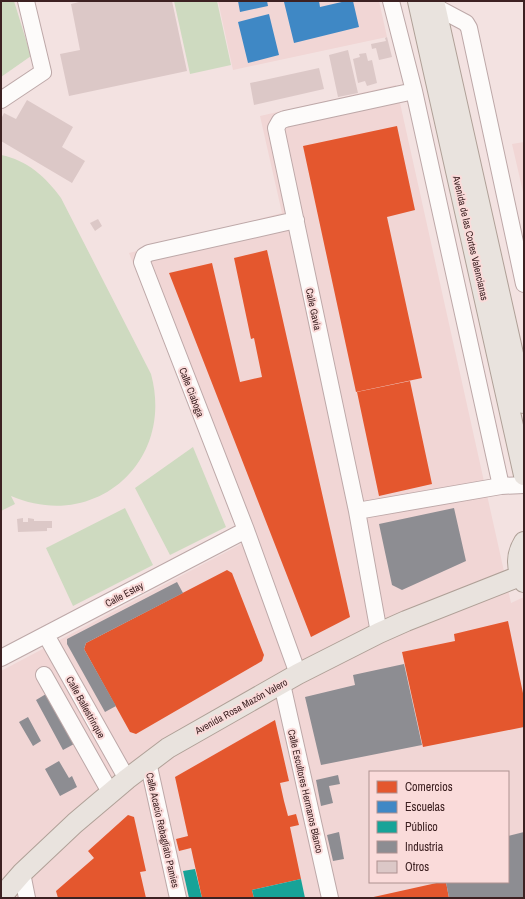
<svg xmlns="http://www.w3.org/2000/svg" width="525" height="899" viewBox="0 0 525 899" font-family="'Archivo Narrow',sans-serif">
  <rect width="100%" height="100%" fill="#f3e2e1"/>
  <!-- built -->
  <path fill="#f1d6d5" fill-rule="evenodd" d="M218,1H379L387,37L233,70Z
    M396,85L511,603L524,597V898H1V671L243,543L129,253L282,213L260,116ZM370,772H508V882H370Z
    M524,142V192H523L512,144Z"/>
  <!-- green -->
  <path fill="#cedac0" d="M1,1H14L31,56L1,77Z
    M174,1H217L231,65L190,74Z
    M1,155C27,160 46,177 61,198L151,374C175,462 95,532 11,496L15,504L1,511Z
    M193,447L226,527L170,555L135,488Z
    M125,508L153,565L73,606L46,548Z"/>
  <!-- shops -->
  <path fill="#e4572e" d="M397,126L415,210L387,217L422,378L356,392L303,146Z
    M267,250L350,617L311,637L169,273L212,263L240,382L262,377L254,338L251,339L234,258Z
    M410,381L432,484L379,496L357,392Z
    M227,570L232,573L264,655L262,661L136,734L130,732L84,649L86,643Z
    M508,621L524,698V727L423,747L402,652L455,641L454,634Z
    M275,720L289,781L280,783L284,801L288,816L296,814L299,825L290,827L301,879L252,890L254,898H202L191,848L179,851L176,839L188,836L175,777Z
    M128,815L134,817L146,871L140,872L146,898H58L56,891L94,858L88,851Z
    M441,882H446L449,898H369Z"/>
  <!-- schools -->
  <path fill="#3f88c5" d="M238,1H267L268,6L240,12Z
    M289,1H319L320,7L346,1H353L359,27L294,43L284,2Z
    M269,14L279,55L248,63L238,22Z"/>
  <!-- public -->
  <path fill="#17a398" d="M195,869L202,898H189L183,871Z
    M301,879L305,898H254L252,890Z"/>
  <!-- industry -->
  <path fill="#8d8d92" d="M454,508L466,561L402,590L392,585L379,524Z
    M177,582L183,593L86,643L84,649L116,706L105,712L67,644V639Z
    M404,664L422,745L321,765L305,697L355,685L353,675Z
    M46,694L74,744L63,750L36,700Z
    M28,717L41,741L33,746L19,722Z
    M59,761L69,778L72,776L77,787L60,796L45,769Z
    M338,775L340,784L329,786L333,803L321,806L316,780Z
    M339,832L344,859L333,861L327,835Z
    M524,832V898H449L446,882H508V836Z"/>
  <!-- building -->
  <path fill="#dcc8c7" d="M83,1H172L187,71L69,96L60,54L80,50L71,4Z
    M387,37L392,57L379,60L376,48L372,49L371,44L386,41L385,38Z
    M348,50L358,93L338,97L329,55Z
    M366,53L368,61L372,60L377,83L367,86L365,81L358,83L353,59L360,57L359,54Z
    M319,68L324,89L254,105L250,83Z
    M27,100L73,127L62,147L85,161L72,183L1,141V119L4,113L16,119Z
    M98,219L102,226L95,231L90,223Z
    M23,518V522H28V518L34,519V521H52V528H47V531L18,532L17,519Z"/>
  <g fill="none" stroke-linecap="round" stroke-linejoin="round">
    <defs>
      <path id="minor" d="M391,1L414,91L501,486L524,485
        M434,6L466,23L469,28L524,284
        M1,100L43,72L26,1
        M296,220L149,253L144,256L142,262L246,530L298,674
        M357,511L501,486
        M379,633L357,511L276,128L280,121L285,119L414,91
        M46,635L127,779
        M1,658L246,530
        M44,675L110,792
        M282,684L330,898
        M148,762L178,898
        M22,873L27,898"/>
      <path id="major" d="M418,1L524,475
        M434,1L524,403
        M524,542C516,555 516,568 524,582
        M1,897L22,873L75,823L127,779L168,748L298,674L379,633L406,621L520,576"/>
    </defs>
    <!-- minor casing -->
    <use href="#minor" stroke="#bda8a8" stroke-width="18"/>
    <!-- major casing -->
    <use href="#major" stroke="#afa097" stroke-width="22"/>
    <!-- minor -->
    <use href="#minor" stroke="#fdfbfa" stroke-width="16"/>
    <!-- major -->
    <use href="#major" stroke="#e9e3de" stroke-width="20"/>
  </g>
  <g text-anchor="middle" stroke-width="4" stroke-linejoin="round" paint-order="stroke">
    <!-- street labels -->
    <g font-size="10" fill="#3d2122" stroke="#fadbda">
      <text transform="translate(471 238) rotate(77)" y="4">Avenida de las Cortes Valencianas</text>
      <text transform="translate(314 309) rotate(78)" y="4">Calle Gavia</text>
      <text transform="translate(192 392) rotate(69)" y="4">Calle Ciaboga</text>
      <text transform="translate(124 594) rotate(-28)" y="4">Calle Estay</text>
      <text transform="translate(241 706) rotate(-29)" y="4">Avenida Rosa Mazón Valero</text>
      <text transform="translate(86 707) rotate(61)" y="4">Calle Ballestrinque</text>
      <text transform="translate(306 791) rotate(77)" y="4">Calle Escultores Hermanos Blanco</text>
      <text transform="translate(163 830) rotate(77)" y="4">Calle Acacio Rebagliato Pamies</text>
    </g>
  </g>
  <!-- border -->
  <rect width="525" height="899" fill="none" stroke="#3d2122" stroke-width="4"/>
  <!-- legend -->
  <rect x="369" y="771" width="140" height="112" fill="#fadbda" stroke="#ae9190"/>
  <rect x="377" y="781" width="20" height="12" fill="#e4572e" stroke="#ae9190"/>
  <text x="405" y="791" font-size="12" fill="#3d2122">Comercios</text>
  <rect x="377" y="801" width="20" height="12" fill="#3f88c5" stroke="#ae9190"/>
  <text x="405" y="811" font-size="12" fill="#3d2122">Escuelas</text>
  <rect x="377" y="821" width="20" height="12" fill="#17a398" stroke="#ae9190"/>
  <text x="405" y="831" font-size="12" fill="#3d2122">Público</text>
  <rect x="377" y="841" width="20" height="12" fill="#8d8d92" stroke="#ae9190"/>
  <text x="405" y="851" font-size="12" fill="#3d2122">Industria</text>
  <rect x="377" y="861" width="20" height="12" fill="#dcc8c7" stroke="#ae9190"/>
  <text x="405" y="871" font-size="12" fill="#3d2122">Otros</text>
</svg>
